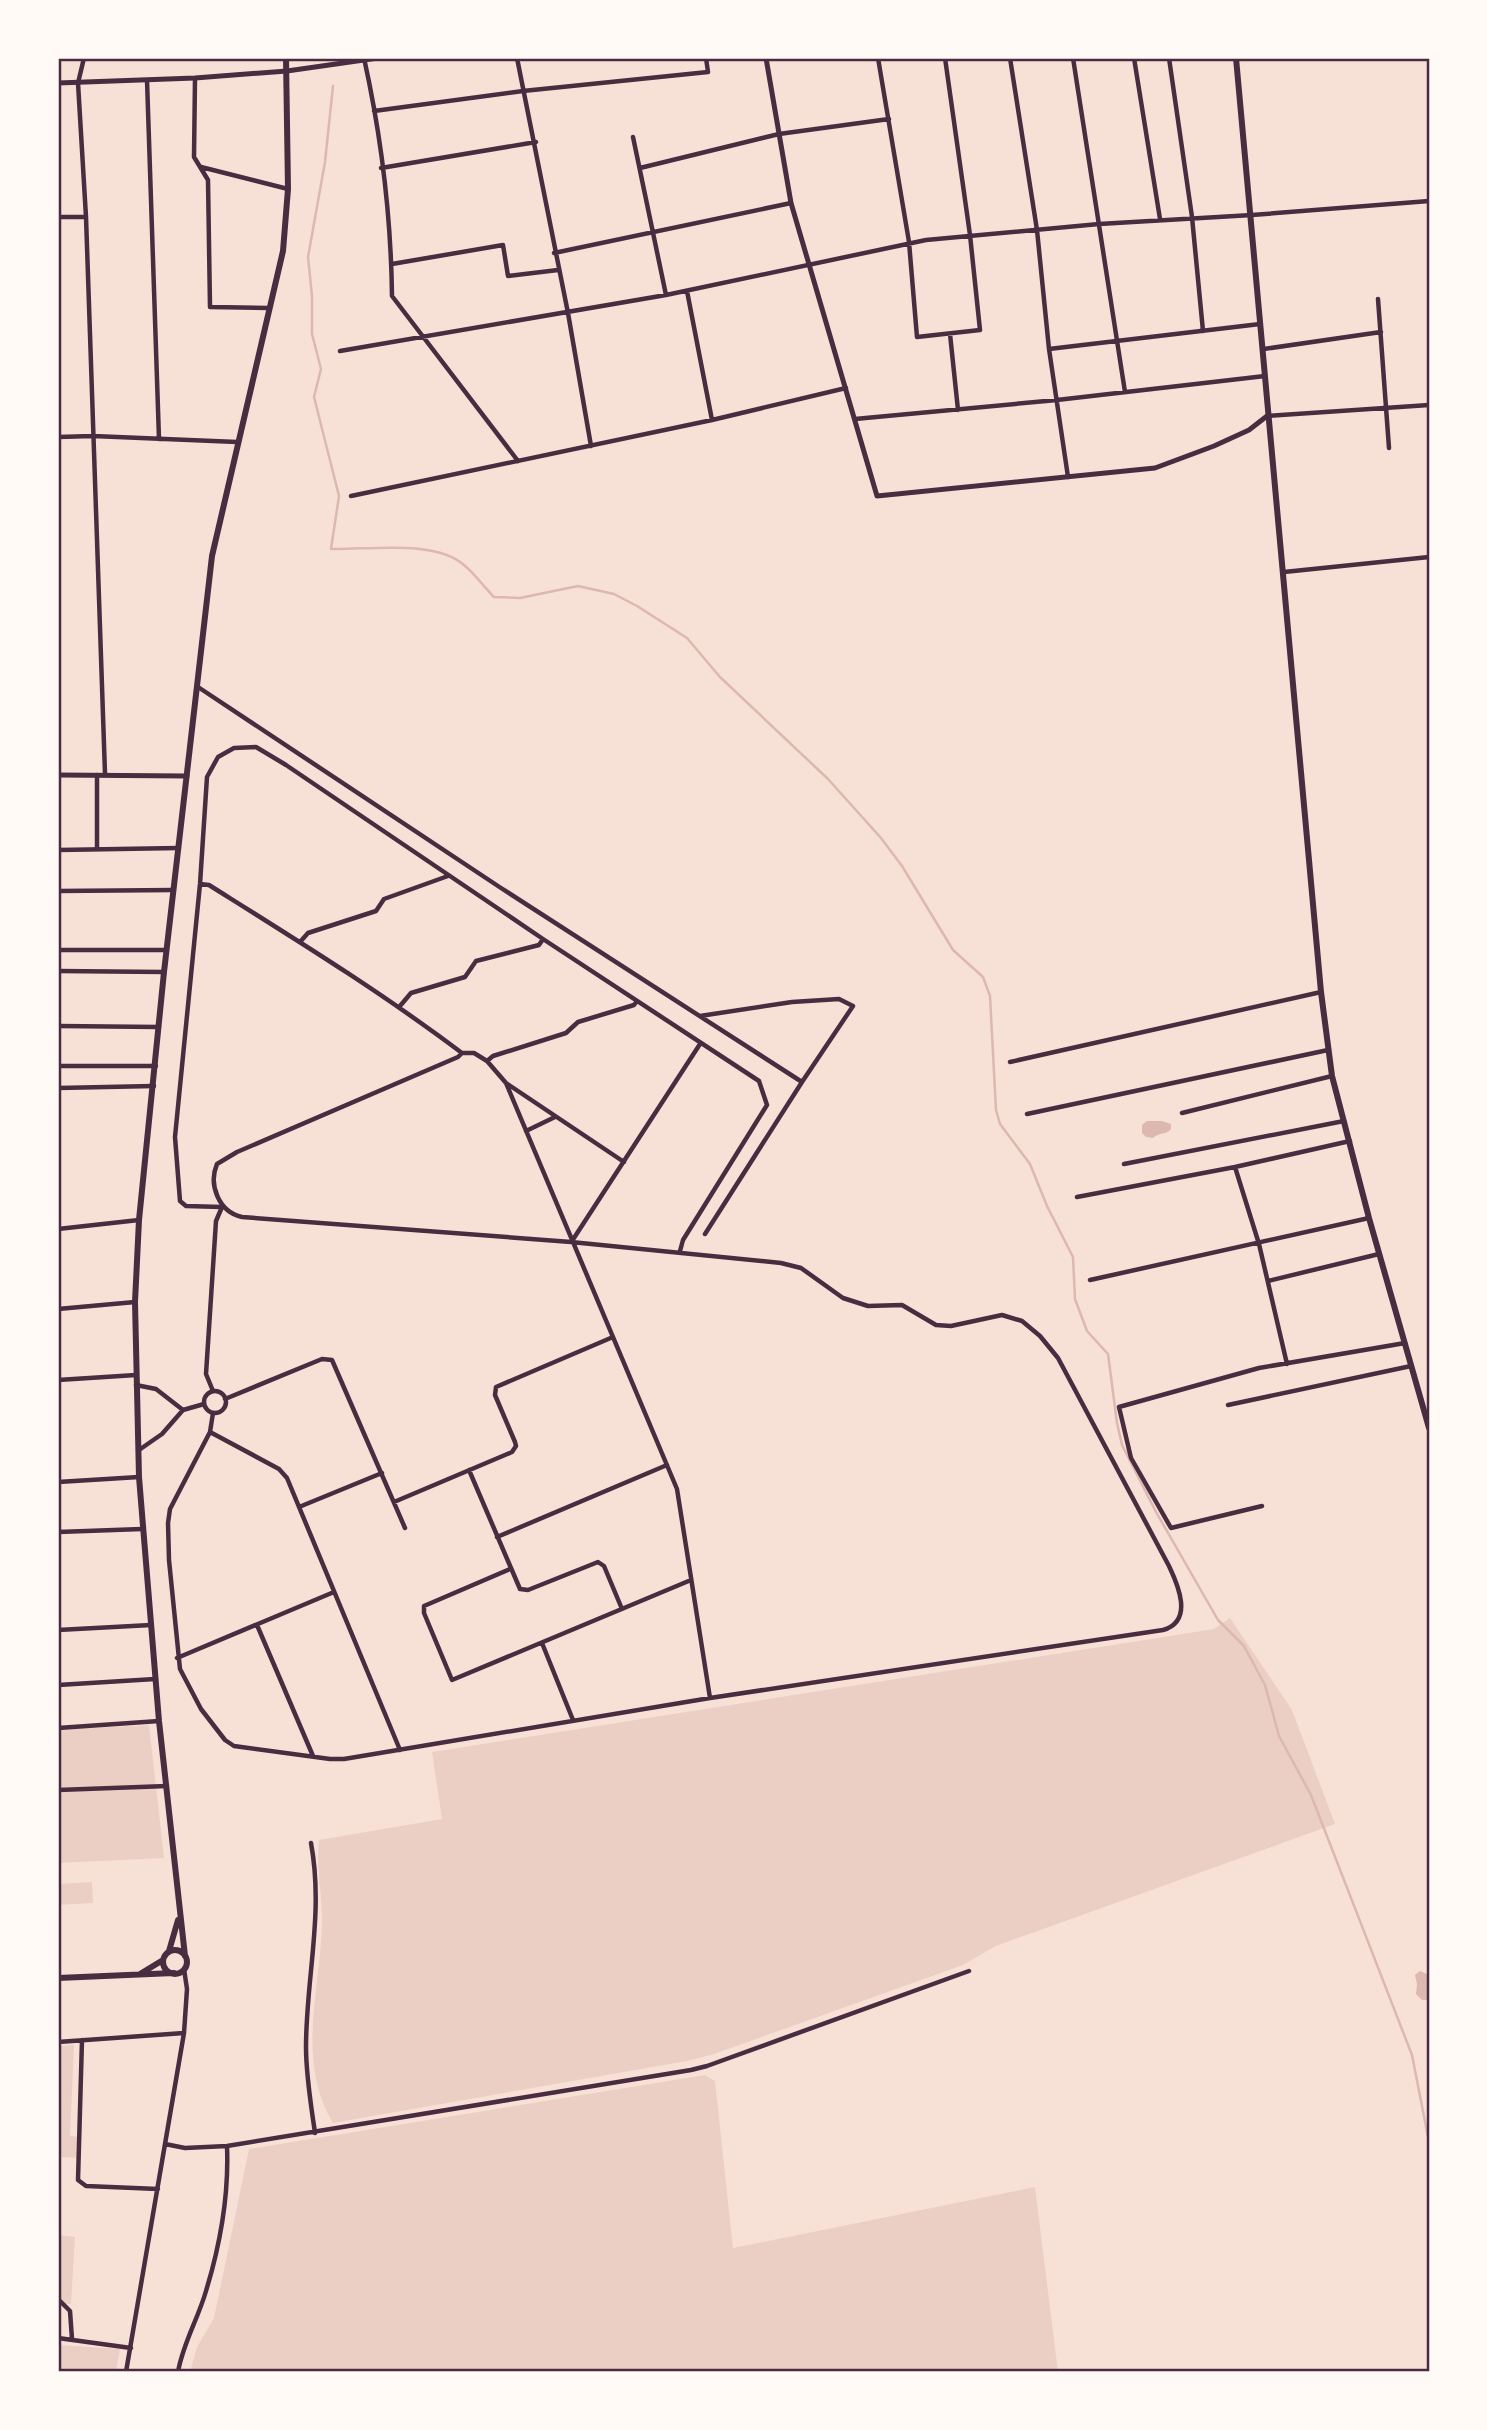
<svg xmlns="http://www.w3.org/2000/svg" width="1487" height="2430" viewBox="0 0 1487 2430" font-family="'Nunito Sans',sans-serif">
  <rect width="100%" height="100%" fill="#f7e1d7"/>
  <!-- green -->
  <path fill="#ebcfc5" d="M1230,1618L1292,1710L1335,1824L996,1946L963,1965L714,2054L687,2061L333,2123C295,2059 321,1989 322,1921C322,1894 316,1867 319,1840L442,1819L432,1752L1214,1629Z
    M149,1725L164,1858L58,1863V1730Z
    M92,1882L93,1903L58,1905V1884Z
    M74,2045L70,2136L80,2137V2158L58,2157V2046Z
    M705,2075L715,2081L733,2248L1035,2187L1058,2372H190L197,2347L214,2318L249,2149Z
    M58,2235L75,2237L71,2304H58Z
    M58,2345L120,2349L116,2372H58Z"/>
  <!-- water -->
  <path fill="#dcb8b0" d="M1147,1121H1162L1171,1124V1129C1167,1135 1159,1132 1153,1138L1146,1137L1142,1133V1125Z
    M1420,1971L1429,1975V2000H1422L1416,1994L1417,1984L1415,1975Z"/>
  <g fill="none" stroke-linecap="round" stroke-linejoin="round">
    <!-- stream -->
    <path stroke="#dcb8b0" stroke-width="2.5" d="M333,86L325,162L308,257L312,296V334L321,369L314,397L339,496L331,549C368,550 435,539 464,565C475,574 484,587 494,597L520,598L578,586L614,594L637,606L687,638L720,677L828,779L881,838L902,866L953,950L983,977L990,996L996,1110L1000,1124L1030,1164L1047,1206L1073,1257L1075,1299L1087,1331L1108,1354L1117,1423L1122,1445L1156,1512L1218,1620L1244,1646L1265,1685L1279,1736L1311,1795L1412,2055L1429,2142"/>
    <!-- minor -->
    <path stroke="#4a2c40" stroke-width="4.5" d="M84,58L78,83L86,217L105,774
      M364,58C381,135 391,217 392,296L518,461
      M517,58L568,313L591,446
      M878,58L909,242L917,337L980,330L970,235L945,58
      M1010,58L1037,230L1049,349L1068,477
      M1073,58L1125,392
      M1134,58L1160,219
      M1169,58L1192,217L1203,331
      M195,78L194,157L208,180L210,307L269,308
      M147,80L159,439
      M374,111L523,91L708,72L706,58
      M633,137L666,295
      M201,167L288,189
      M381,168L536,142
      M640,168L779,134L889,119
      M58,217H86
      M554,253L791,203
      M392,264L503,245L508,276L558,270
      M687,291L712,420
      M1378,299L1389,448
      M950,334L958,410
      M1049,349L1260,324
      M1264,349L1381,332
      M340,351L666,295L926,240L1099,224L1252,215L1429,201
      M1267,416L1429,405
      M855,419L1057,400L1265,376
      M58,437L93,436L237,442
      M351,496L712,420L846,388
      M1284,572L1429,557
      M198,687L501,888L802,1082L705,1234
      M97,849V775
      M58,850L179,848
      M200,884L209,885C295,939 381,992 462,1053H474L487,1061L506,1083L624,1162
      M58,891L174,890
      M300,942L308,933L376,911L384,899L448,876
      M58,950H166
      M58,971L164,972
      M400,1006L411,993L465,977L476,961L539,945L543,939
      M700,1016L792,1002L839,999L853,1006L802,1082
      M58,1026L159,1027
      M487,1061L493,1056L566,1033L578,1022L634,1005L637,1001
      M1010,1062L1321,992
      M58,1066H156
      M506,1083L677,1489L710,1698
      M58,1088L154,1086
      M1182,1113L1332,1076
      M1027,1114L1328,1050
      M526,1131L555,1117
      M1124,1164L1344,1121
      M1235,1167L1259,1244L1287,1364
      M1077,1197L1235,1167L1350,1141
      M58,1229L139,1220
      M572,1241L700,1044
      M1090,1280L1369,1218
      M1268,1281L1379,1254
      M58,1309L135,1302
      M58,1380L136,1375
      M136,1385L156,1389L183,1410
      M204 1402a11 11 0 1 1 22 0a11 11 0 1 1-22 0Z
      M213,1391L206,1374L216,1221L222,1207L186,1206L180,1201L175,1137L200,884L207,777L218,757L234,748L256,747L286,765L543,939L759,1081L767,1105L683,1240L680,1251
      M225,1399L322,1359L332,1360L405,1528
      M1228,1405L1411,1366
      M213,1413L210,1432L279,1469L287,1478L400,1750
      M210,1432L170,1509L168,1523L169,1560L180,1669L201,1709L225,1740L234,1746L330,1759H344L710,1698L1163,1630C1194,1621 1178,1585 1169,1566L1058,1358L1040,1336L1022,1321L1002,1315L951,1326L936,1325L902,1305L868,1306L843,1298L801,1268L781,1263L571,1242L242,1217C219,1212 208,1185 217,1164L237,1152L458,1057L462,1053
      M139,1450L162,1434L183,1410L204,1404
      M469,1470L520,1589L528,1590L598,1562L604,1566L622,1609
      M58,1482L139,1477
      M394,1502L512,1452L516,1446L515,1442L495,1395L496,1387L613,1337
      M1262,1506L1171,1528L1131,1458L1119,1407L1259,1368L1405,1343
      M299,1507L382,1473
      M58,1532L142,1529
      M497,1537L667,1465
      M510,1569L424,1606V1613L452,1680L691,1580
      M257,1625L313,1756
      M58,1630L151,1625
      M542,1643L573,1720
      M177,1658L334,1592
      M58,1685L155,1679
      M58,1728L159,1721
      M58,1790L167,1786
      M311,1843C324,1913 306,1978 306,2047C306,2076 311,2105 315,2133
      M82,2040L78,2180L86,2186L158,2189
      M58,2042L184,2033
      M165,2144L185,2148L227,2146L691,2070L707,2066L969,1971
      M58,2299L70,2311L72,2339
      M58,2338L131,2348
      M126,2372L184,2033L187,1989L184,1969
      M178,2372C183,2343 198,2319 206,2291C220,2245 229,2194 227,2146"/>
    <!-- tertiary -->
    <path stroke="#4a2c40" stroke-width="5" d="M766,58L791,203L877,496L1155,468L1214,446L1249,430L1267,416
      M58,83L195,78L287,71L378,58
      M58,775L187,776"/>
    <!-- secondary -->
    <path stroke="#4a2c40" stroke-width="6" d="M1236,58L1321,992L1332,1076L1369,1218L1429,1428
      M163 1962a12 12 0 1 1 24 0a12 12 0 1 1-24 0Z
      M169,1951L178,1920
      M185,1956L159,1721L139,1477L135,1302L139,1220L164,972L212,556L283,251L288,189L286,58
      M140,1974L163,1960
      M58,1978L174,1973"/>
  </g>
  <!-- border -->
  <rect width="1487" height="2430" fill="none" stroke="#fffaf5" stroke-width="119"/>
  <rect x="60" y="60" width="1368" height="2310" fill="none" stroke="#4a2c40" stroke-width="2.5"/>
</svg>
